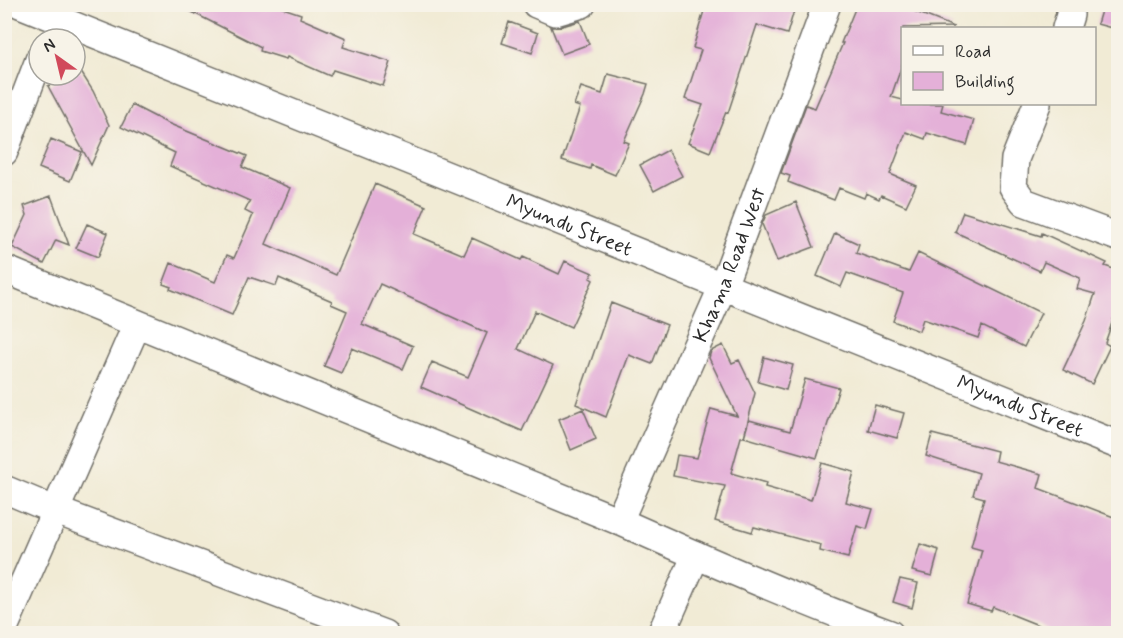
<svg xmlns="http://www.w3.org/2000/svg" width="1123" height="638" viewBox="0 0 1123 638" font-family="Mynerve,sans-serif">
  <rect width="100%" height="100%" fill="#f7f3e8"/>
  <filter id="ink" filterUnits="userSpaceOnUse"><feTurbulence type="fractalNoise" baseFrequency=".0167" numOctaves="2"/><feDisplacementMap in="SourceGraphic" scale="12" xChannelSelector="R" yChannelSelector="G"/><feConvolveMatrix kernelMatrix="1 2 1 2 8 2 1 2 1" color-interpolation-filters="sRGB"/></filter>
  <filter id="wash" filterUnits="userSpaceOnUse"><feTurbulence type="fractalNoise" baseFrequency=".008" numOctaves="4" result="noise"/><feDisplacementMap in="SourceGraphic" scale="24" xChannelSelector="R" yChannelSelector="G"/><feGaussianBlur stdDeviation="1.35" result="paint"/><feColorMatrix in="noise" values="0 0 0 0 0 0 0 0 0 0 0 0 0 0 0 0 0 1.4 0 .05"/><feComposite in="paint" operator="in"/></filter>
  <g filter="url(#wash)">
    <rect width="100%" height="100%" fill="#f1ebd5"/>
    <g id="blocks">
      <!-- building -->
      <path fill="#e4b0d8" d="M176,4H271L301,14L300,18L346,38L343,47L391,62L383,86L333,70L330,76L287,57L286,59L260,51L261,47Z
        M706,4H796L787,34L757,25L728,113L726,112L710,152L688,143L703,105L685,99L701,50L693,48Z
        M857,4H896L954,27L903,28V62L891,97L903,100V104H943L941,111L974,120L967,145L927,133L925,139L906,132L890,174L916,185L906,206L881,195L879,199L866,193L864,198L839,188L834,200L788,182L790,176L781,173L806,105L815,108L843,43H841Z
        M1103,4H1119V30L1097,24Z
        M580,21L589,44L562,54L551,27H559Z
        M509,22L538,33L532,53L502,43Z
        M79,69L93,91L109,125L91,165L48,86L69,75H75V72Z
        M608,74L648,84L645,94L624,141L629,143L615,175L591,165L590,169L562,160L580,107L574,105L581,87L602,94Z
        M132,105L165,122L247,156L242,167L290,188L266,244L336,275L375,184L426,206L414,234L464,255L472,238L521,260L523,257L559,274L565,261L593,273L590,278L593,280L571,327L535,311L518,349L553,365L522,431L421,387L432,362L468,377L487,333L380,284L362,324L413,346L403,369L352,348L341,373L324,366L347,311L331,304L332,301L279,278L276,286L249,277L232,315L170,289L171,287L163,284L171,263L215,282L227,255L234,258L253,215L245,211L250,201L170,166L175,153L121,127Z
        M51,139L82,152L70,181L39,168Z
        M668,150L682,176L654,191L640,165Z
        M51,196L69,245L56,240L44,264L12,247L27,215L24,206Z
        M796,202L814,247L777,261L762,224L766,215Z
        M963,212L1041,236L1042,233L1107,263L1105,266L1119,271V303L1105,343L1110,346L1092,384L1063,370L1086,321L1095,294L1077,289L1080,278L1044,262L1040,271L955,232Z
        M87,224L108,233L98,257L76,248Z
        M835,233L859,244L856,253L909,272L918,253L1041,313L1024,347L982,326L978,338L923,319L919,331L893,321L903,293L847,273L841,287L817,276Z
        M611,303L667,325L652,364L629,355L606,417L576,404Z
        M723,345L732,363L739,360L755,393L744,437H741L731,473L766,483L765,487L811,500L822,463L854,472L846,502L873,509L867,529L857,526L848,558L820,551L821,545L754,527L752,532L715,521L725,486L673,476L677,455L697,458L711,409L737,416L709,358L711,351Z
        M764,357L793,365L786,390L758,382Z
        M805,379L839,388L817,458L744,437L749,420L790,431Z
        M875,405L904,413L897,438L868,430Z
        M583,409L596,439L571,450L559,419Z
        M932,434L997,451L995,461L1042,474L1038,488L1119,519V633H1046L1048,629L993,607L991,611L967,604L982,550L971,547L984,498L973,495L979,473L926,456Z
        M920,544L939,550L932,576L912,571Z
        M900,579L918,583L912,608L893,602Z"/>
    </g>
  </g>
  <g filter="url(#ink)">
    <use href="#blocks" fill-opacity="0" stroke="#706e66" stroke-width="1.5"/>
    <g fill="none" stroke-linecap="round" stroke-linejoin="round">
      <defs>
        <g id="minor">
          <path id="s1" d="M20,4L1118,445"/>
          <path d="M536,4L555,12L582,4"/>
          <path d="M1066,28L1070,15V4"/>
          <path d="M1037,104L1015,159L1013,187L1024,202L1118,237"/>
          <path d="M4,152L39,60"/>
          <path d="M4,269L619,521C708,561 798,600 890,634"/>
          <path d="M4,489L54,510L384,634"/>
          <path id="s2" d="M619,521L723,286L827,4"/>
          <path d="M4,628L137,324"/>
          <path d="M661,634L696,555"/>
        </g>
      </defs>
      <!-- minor casing -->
      <use href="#minor" stroke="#706e66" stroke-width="30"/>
      <!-- minor -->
      <use href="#minor" stroke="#fff" stroke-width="27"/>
    </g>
  </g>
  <g text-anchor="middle" stroke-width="5" stroke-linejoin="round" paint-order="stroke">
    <!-- street labels -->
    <g font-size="21" fill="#2b2b2b" stroke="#f7f3e8">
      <text dy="7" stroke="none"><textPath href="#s1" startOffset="592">Myundu Street</textPath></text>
      <text dy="7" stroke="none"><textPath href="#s2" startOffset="279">Khama Road West</textPath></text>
      <text dy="7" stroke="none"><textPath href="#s1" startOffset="1078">Myundu Street</textPath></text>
    </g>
  </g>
  <!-- margin -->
  <rect width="1123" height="638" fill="none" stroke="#f7f3e8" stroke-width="24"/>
  <!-- legend -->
  <rect x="901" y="27" width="195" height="78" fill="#f7f3e8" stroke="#a5a39c" stroke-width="1.5"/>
  <rect x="913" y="46" width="30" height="9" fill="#ffffff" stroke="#a5a39c" stroke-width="1.5"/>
  <text x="955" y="57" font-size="18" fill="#2b2b2b">Road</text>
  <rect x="913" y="72" width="30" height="18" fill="#e4b0d8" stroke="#a5a39c" stroke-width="1.5"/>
  <text x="955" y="87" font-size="18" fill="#2b2b2b">Building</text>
  <!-- north arrow -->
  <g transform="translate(57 57) rotate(326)"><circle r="28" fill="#f7f3e8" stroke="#a5a39c" stroke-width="1.5"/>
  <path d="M0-4.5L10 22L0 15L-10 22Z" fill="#d1495b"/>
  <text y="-9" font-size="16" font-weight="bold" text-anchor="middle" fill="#2b2b2b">N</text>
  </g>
</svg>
